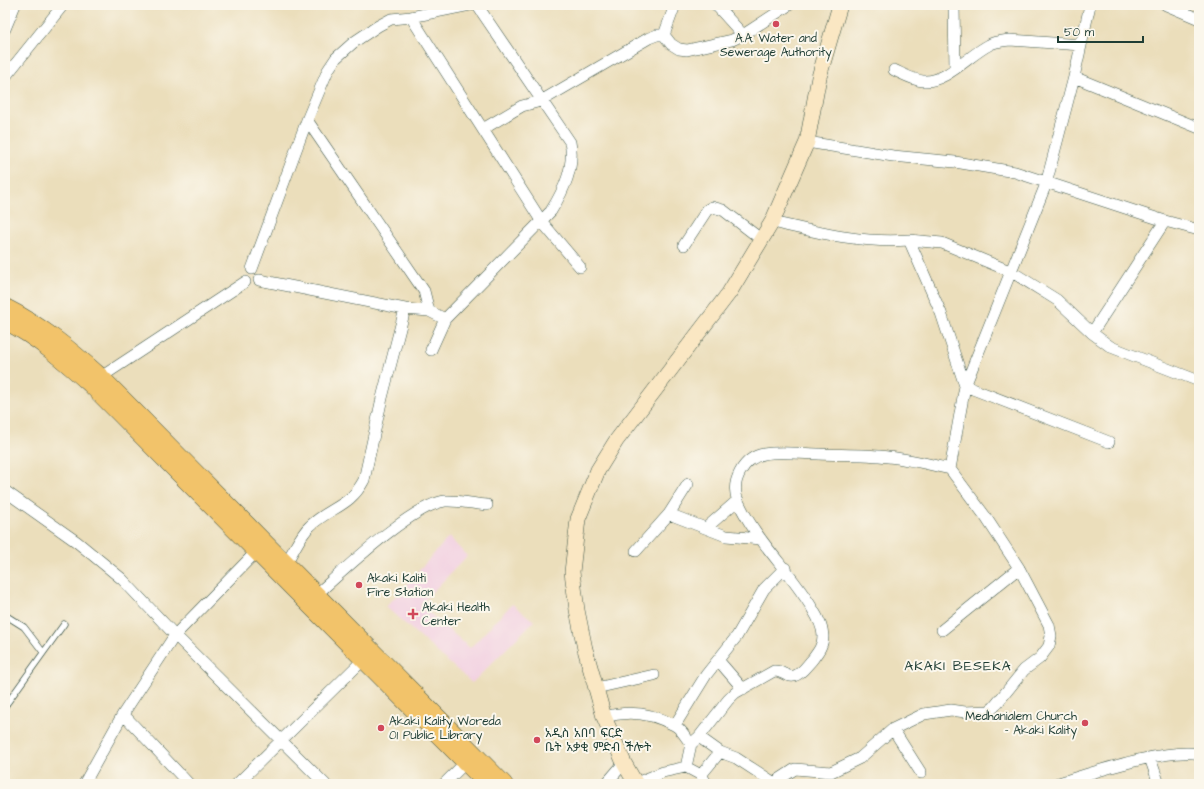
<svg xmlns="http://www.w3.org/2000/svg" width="1204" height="789" viewBox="0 0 1204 789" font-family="'Architects Daughter','Noto Sans Ethiopic',sans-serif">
  <rect width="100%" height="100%" fill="#fbf7ec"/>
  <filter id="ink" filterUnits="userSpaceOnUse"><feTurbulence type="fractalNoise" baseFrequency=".025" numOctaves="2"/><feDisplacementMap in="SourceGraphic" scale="8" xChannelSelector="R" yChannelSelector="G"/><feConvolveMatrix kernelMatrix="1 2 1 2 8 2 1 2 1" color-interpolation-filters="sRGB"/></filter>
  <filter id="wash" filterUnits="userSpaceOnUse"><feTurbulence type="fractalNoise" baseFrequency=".012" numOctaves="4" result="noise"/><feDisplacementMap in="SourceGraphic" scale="16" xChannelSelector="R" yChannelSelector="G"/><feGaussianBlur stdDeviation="0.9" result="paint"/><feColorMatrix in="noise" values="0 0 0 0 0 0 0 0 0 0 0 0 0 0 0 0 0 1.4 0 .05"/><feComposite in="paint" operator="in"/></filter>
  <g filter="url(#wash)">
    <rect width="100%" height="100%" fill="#ebdebb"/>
    <!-- built -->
    <path fill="#f2cfe1" d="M449,537L467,556L420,605L470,648L512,604L534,621L472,683L386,607Z"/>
  </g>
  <g filter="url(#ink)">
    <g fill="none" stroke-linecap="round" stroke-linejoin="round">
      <defs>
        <path id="service" d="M5,615L24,627L43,652
          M5,706L64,624"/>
        <path id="minor" d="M716,5L743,35
          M954,5L955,69
          M1166,5L1199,19
          M411,17L542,222L580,267
          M5,29L15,5
          M664,35L671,44L679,49L687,50L732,40L743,35L789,5
          M664,35L675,5
          M894,70C903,74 913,80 923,81C946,83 969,55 989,45C995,41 1003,41 1010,40L1081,45
          M5,77L63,5
          M1074,77L1199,128
          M307,120L424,291L429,311
          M483,129L522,106L541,101L649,38L657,35H664
          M807,142L893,156L955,162L1015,172L1165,221L1199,230
          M1165,221L1092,333L1111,347L1199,381
          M772,222C817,232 862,244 909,240L941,313L965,386L1109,442
          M909,240L942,243L1012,272L1057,300L1092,333
          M684,245L707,210L712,207L723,210L762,240
          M252,269L307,120L328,70L336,58L354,42L378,26L391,19L411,17L470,5
          M259,280L405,309L429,311L445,319
          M431,350L445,319L551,211C564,190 575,167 570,142L477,5
          M101,377L245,282
          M950,469L965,386L1046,184L1074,77L1090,5
          M5,491L77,542L122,579L175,635L325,784
          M669,514L726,536L761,539
          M706,528L738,500
          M636,551L669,514L688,484
          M286,563C294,551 300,535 310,526C330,507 350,507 364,480L382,398L405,309
          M317,594C343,571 412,505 445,501C458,500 474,504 487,505
          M942,630L1019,568
          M718,660L743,689
          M596,688L654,675
          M123,714L189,784
          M604,717C628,710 652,713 674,725C681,728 686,738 691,744
          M675,725L706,675L737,636L764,589L785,568
          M893,729L921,773
          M699,737L720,752L736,758L773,782
          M1150,758L1159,784
          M686,767L691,744L699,737L728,700L735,693L774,671C781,670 787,678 794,676C802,674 807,665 812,660C818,652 823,646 823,636C823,626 817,616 812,608C790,571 756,541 738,501C730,482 743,458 764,454C781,451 801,454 818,454C841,455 865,454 888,457C909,459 929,464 950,469L985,516L1019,568L1049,625L1051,636L1049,646L1040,658L1024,670L994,707L989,711L965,712L951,710L924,714L893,729L860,758L831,772L795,769L772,784
          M701,775L720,752
          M636,783L663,772L686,767L701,775L707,784
          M84,784L123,714L175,635L257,551
          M237,784L364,659
          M444,784L470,758
          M606,784L624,763
          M1055,784C1089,774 1167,747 1199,754"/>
        <path id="secondary" d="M636,784L624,763L604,717L585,649L577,610L572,572L578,519L598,470L616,441L729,293L772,222L807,142L819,77L840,5"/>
        <path id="primary" d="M5,307C41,325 71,350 101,377L504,784
          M5,321C37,337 63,360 90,384L487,784"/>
      </defs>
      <!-- service casing -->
      <use href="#service" stroke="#3e5548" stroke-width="7"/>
      <!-- minor casing -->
      <use href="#minor" stroke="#3e5548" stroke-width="12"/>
      <!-- secondary casing -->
      <use href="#secondary" stroke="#3e5548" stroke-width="16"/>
      <!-- primary casing -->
      <use href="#primary" stroke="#3e5548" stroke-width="18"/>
      <!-- service -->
      <use href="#service" stroke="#fff" stroke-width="5.5"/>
      <!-- minor -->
      <use href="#minor" stroke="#fff" stroke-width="11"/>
      <!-- secondary -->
      <use href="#secondary" stroke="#fae7c3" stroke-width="15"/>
      <!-- primary -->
      <use href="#primary" stroke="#f2c36a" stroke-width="17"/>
    </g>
  </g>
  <!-- markers -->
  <g fill="#d1495b" stroke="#fbf7ec" stroke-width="1.5">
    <circle cx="776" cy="24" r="4"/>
    <circle cx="359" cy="585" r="4"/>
    <path d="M411 608h4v4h4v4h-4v4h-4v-4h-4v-4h4z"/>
    <circle cx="1085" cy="723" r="4"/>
    <circle cx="381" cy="728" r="4"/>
    <circle cx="537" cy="740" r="4"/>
  </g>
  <g text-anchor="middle" stroke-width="4" stroke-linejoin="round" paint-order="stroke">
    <!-- poi labels -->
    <g font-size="12" fill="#1f3d34" stroke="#fbf7ec" text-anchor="start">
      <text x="776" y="42" text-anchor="middle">A.A. Water and<tspan x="776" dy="14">Sewerage Authority</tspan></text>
      <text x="367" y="582">Akaki Kaliti<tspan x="367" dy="14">Fire Station</tspan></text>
      <text x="422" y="611">Akaki Health<tspan x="422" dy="14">Center</tspan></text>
      <text x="1077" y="720" text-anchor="end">Medhanialem Church<tspan x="1077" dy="14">- Akaki Kality</tspan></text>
      <text x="389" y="725">Akaki Kality Woreda<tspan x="389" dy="14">01 Public Library</tspan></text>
      <text x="545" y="737">አዲስ አበባ ፍርድ<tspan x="545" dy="14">ቤት አቃቂ ምድብ ችሎት</tspan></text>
    </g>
    <!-- quarter labels -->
    <g font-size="14" letter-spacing="1" fill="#1f3d34" stroke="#fbf7ec">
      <text x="958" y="670">AKAKI BESEKA</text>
    </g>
  </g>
  <!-- margin -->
  <rect width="1204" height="789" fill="none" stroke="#fbf7ec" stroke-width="20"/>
  <!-- scale -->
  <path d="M1058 36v6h85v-6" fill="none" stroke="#1f3d34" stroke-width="2"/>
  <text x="1064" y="36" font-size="12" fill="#1f3d34" stroke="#fbf7ec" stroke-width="3" paint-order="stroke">50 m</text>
</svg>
